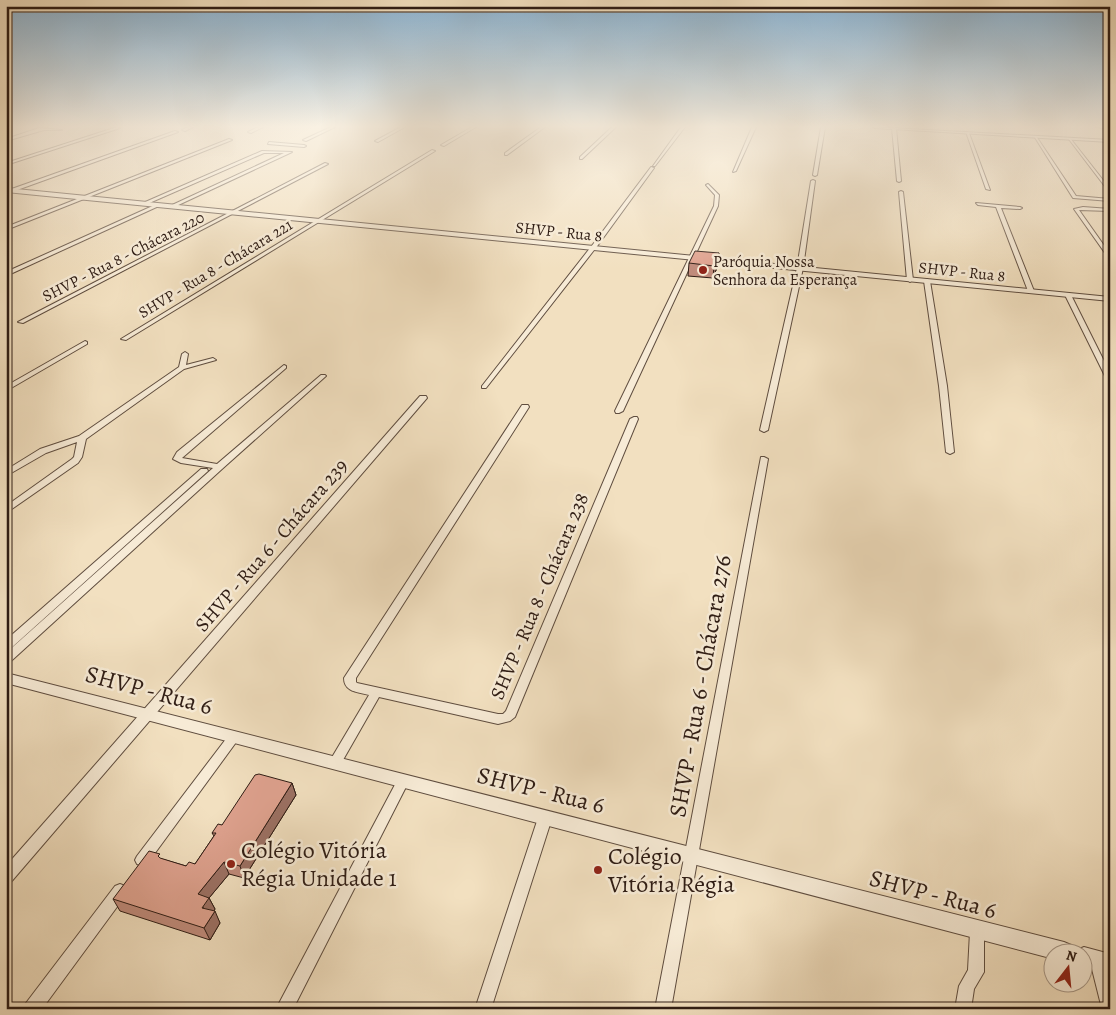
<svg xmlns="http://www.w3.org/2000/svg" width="1116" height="1015" viewBox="0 0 1116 1015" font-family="Alegreya,serif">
  <rect width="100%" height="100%" fill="#f2e0c0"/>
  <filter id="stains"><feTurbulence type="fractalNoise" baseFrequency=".004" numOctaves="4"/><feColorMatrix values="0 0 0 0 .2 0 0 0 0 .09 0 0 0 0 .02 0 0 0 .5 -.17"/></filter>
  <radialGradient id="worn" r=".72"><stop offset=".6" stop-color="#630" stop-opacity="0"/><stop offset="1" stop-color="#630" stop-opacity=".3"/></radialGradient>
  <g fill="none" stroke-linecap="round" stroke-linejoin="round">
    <defs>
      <path id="minor" d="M117,127L120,128L6,165V163Z
        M188,127H193L185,131L182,130Z
        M258,127H263L251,133L248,132Z
        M331,127H335L306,141L303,140Z
        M401,127H405L378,142L375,141Z
        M472,127H476L444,146L441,145Z
        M541,127H545L507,155H505V153Z
        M612,127H616L582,159H580V157Z
        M681,127H685L655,166H653Z
        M752,127H756L736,171L733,172Z
        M821,127H825L817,175L815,176L813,175Z
        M894,127L896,128L901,181L899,182L897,181L892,128Z
        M1096,127H1110V129Z
        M39,128L62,130H44L6,141V139Z
        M175,131L178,132L6,194V191Z
        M966,132L969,133L990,190L986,189Z
        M1034,136H1036L1076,196L1110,199V201L1073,198Z
        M1068,138H1070L1110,189V193Z
        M229,139L232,140L6,230V227Z
        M269,142L304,145L306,146L304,147L268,144Z
        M432,150L435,151L126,340L121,339Z
        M262,151L292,152L174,207L170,206L284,153H264L147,204L143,203Z
        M325,163L328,164L23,323L18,322Z
        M651,167L654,168L598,245L486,388H482V386L594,243Z
        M813,180L815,181L803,268L768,430L764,432L760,430L797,268L811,181Z
        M708,184L719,195L718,206L623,411L619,413H616L615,411L714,206L715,195L706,185Z
        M901,191L903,192L913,280L910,282L907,280L899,192Z
        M976,203L1020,207L1022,208L1020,209L1001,208L1034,291L1033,292L1028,291L996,207L978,205Z
        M157,204L161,205L6,276V272Z
        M1083,207L1110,209V211L1079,210L1110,254V260L1074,209Z
        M927,279L930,281L947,386L954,452L950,454L946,452L939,386L924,281Z
        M1068,293L1071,295L1110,373V382L1107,380L1065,295Z
        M85,341L87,342V344L6,391V386Z
        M185,352L188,354L186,365L213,358L216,360L184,369L86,439L82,457L78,463L6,513V506L72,459L74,457L77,442L46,453L6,476V470L40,449L79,436L179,367L182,354Z
        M284,365L286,366V368L182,458L217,464L321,375H325L326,376L222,469L10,662L6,663V653L213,468L181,463L173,459L177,452Z
        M420,396H426L427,398L11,882L6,883V866Z
        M522,405H528L529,407L356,678V682L357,683L498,714H503L506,711L630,419L634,417H637L638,419L515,717L510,721L498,724L379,697L339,767L335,768L331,767L329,763L331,759L369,695C358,692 344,692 344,678Z
        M761,457H764L768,459L671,1009H655Z
        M201,469H207L208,471L10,649L6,650V640Z
        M233,733L237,735L239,738L237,741L147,864L142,866L137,864L135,860L137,856L229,735Z
        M403,776L407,777L409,781L293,1009H276L399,777Z
        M545,812L550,814L552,818L491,1009H475L538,818L540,814Z
        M120,884L125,886L127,891L125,896L42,1009H24L26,1003L115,886Z
        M977,925L982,927L984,932V972L974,989L971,1009H955L959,986L968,970L970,932L972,927Z
        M1098,953L1103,956L1110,977V1009H1102L1090,961L1093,956Z"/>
      <path id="tertiary" d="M873,127L1110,140V142L875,128Z
        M6,188L1110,297V301L6,192Z
        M6,673L1064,942L1071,945L1074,952H1054V959L6,683Z
        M1084,947L1110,954V974L1084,966V952H1076L1077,950Z"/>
    </defs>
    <!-- minor casing -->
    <use href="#minor" stroke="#5f4d3f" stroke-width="2"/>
    <!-- tertiary casing -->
    <use href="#tertiary" stroke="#5f4d3f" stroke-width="2"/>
    <!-- minor -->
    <use href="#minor" fill="#f7ebd6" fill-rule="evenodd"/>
    <!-- tertiary -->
    <use href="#tertiary" fill="#f7ebd6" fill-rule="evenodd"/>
  </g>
  <!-- wall -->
  <path fill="#c08b7b" stroke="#2e1c14" d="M719,253L718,265L713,278L688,276L689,263Z
    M292,783L296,795L244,878L229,874L209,898L215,909L214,911L220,923L210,940L120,911L113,899L162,859L186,866L195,864L214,836L212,833L222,825Z"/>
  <!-- shaded-wall -->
  <path fill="#9c7164" stroke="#2e1c14" d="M719,253L718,265L713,278L714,266Z
    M292,783L296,795L244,878L240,866Z
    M224,862L229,874L209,898L215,909L208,920L198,894Z
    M215,911L220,923L210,940L204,928Z"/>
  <!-- building -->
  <path fill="#dfa28f" stroke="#2e1c14" d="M695,251L719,253L714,266L689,263Z
    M259,774L292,783L240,866L224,862L198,894L209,898L202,908L215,911L204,928L113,899L149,851L160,854L158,856L160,858L186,866L189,862L195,864L216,833H212L218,824L222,825L255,775Z"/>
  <!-- sky -->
  <linearGradient id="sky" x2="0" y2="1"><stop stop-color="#8bb6d7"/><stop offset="0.47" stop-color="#f9f1e3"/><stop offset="1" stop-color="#f9f1e3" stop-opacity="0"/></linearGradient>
  <rect width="1116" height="269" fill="url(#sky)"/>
  <!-- markers -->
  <g fill="#8f2418" stroke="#f7ebd6" stroke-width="2">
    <circle cx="703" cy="270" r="5"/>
    <circle cx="231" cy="864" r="5"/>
    <circle cx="598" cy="870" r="5"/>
  </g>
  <g text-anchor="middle" stroke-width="5" stroke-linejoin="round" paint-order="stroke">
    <!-- far-street labels -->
    <g font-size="16" fill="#2e1c14" stroke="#f7ebd6">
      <text transform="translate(559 231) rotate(6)" y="6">SHVP - Rua 8</text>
      <text transform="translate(123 256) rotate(-27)" y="6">SHVP - Rua 8 - Chácara 220</text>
      <text transform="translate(215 268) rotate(-31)" y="6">SHVP - Rua 8 - Chácara 221</text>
      <text transform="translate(962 271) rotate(6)" y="6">SHVP - Rua 8</text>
    </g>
    <!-- far-poi labels -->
    <g font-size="16" fill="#2e1c14" stroke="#f7ebd6" text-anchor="start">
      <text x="713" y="267">Paróquia Nossa<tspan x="713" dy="18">Senhora da Esperança</tspan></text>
    </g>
    <!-- street labels -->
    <g font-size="20" fill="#2e1c14" stroke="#f7ebd6">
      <text transform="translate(271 545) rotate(-49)" y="7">SHVP - Rua 6 - Chácara 239</text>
      <text transform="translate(539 596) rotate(-67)" y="7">SHVP - Rua 8 - Chácara 238</text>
    </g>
    <!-- near-street labels -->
    <g font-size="24" fill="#2e1c14" stroke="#f7ebd6">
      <text transform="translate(700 686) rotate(-80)" y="8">SHVP - Rua 6 - Chácara 276</text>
      <text transform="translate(149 690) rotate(15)" y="8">SHVP - Rua 6</text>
      <text transform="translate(541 790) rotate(14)" y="8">SHVP - Rua 6</text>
      <text transform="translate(933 894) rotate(15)" y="8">SHVP - Rua 6</text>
    </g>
    <!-- near-poi labels -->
    <g font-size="24" fill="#2e1c14" stroke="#f7ebd6" text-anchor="start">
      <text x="241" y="858">Colégio Vitória<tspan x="241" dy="28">Régia Unidade 1</tspan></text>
      <text x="608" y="864">Colégio<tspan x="608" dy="28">Vitória Régia</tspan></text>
    </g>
  </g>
  <!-- margin -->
  <rect width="1116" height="1015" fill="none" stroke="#f2e0c0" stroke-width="25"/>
  <rect x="8" y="8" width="1101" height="1000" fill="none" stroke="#2e1c14" stroke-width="2.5"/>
  <rect x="12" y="12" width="1091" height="990" fill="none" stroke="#2e1c14"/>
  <!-- north arrow -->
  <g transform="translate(1068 968) rotate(16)"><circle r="24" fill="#f7ebd6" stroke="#a79888"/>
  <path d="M0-4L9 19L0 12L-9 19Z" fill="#8f2418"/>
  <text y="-8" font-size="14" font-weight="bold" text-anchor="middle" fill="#2e1c14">N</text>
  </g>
  <rect width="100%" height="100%" filter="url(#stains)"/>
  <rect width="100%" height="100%" fill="url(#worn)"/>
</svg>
